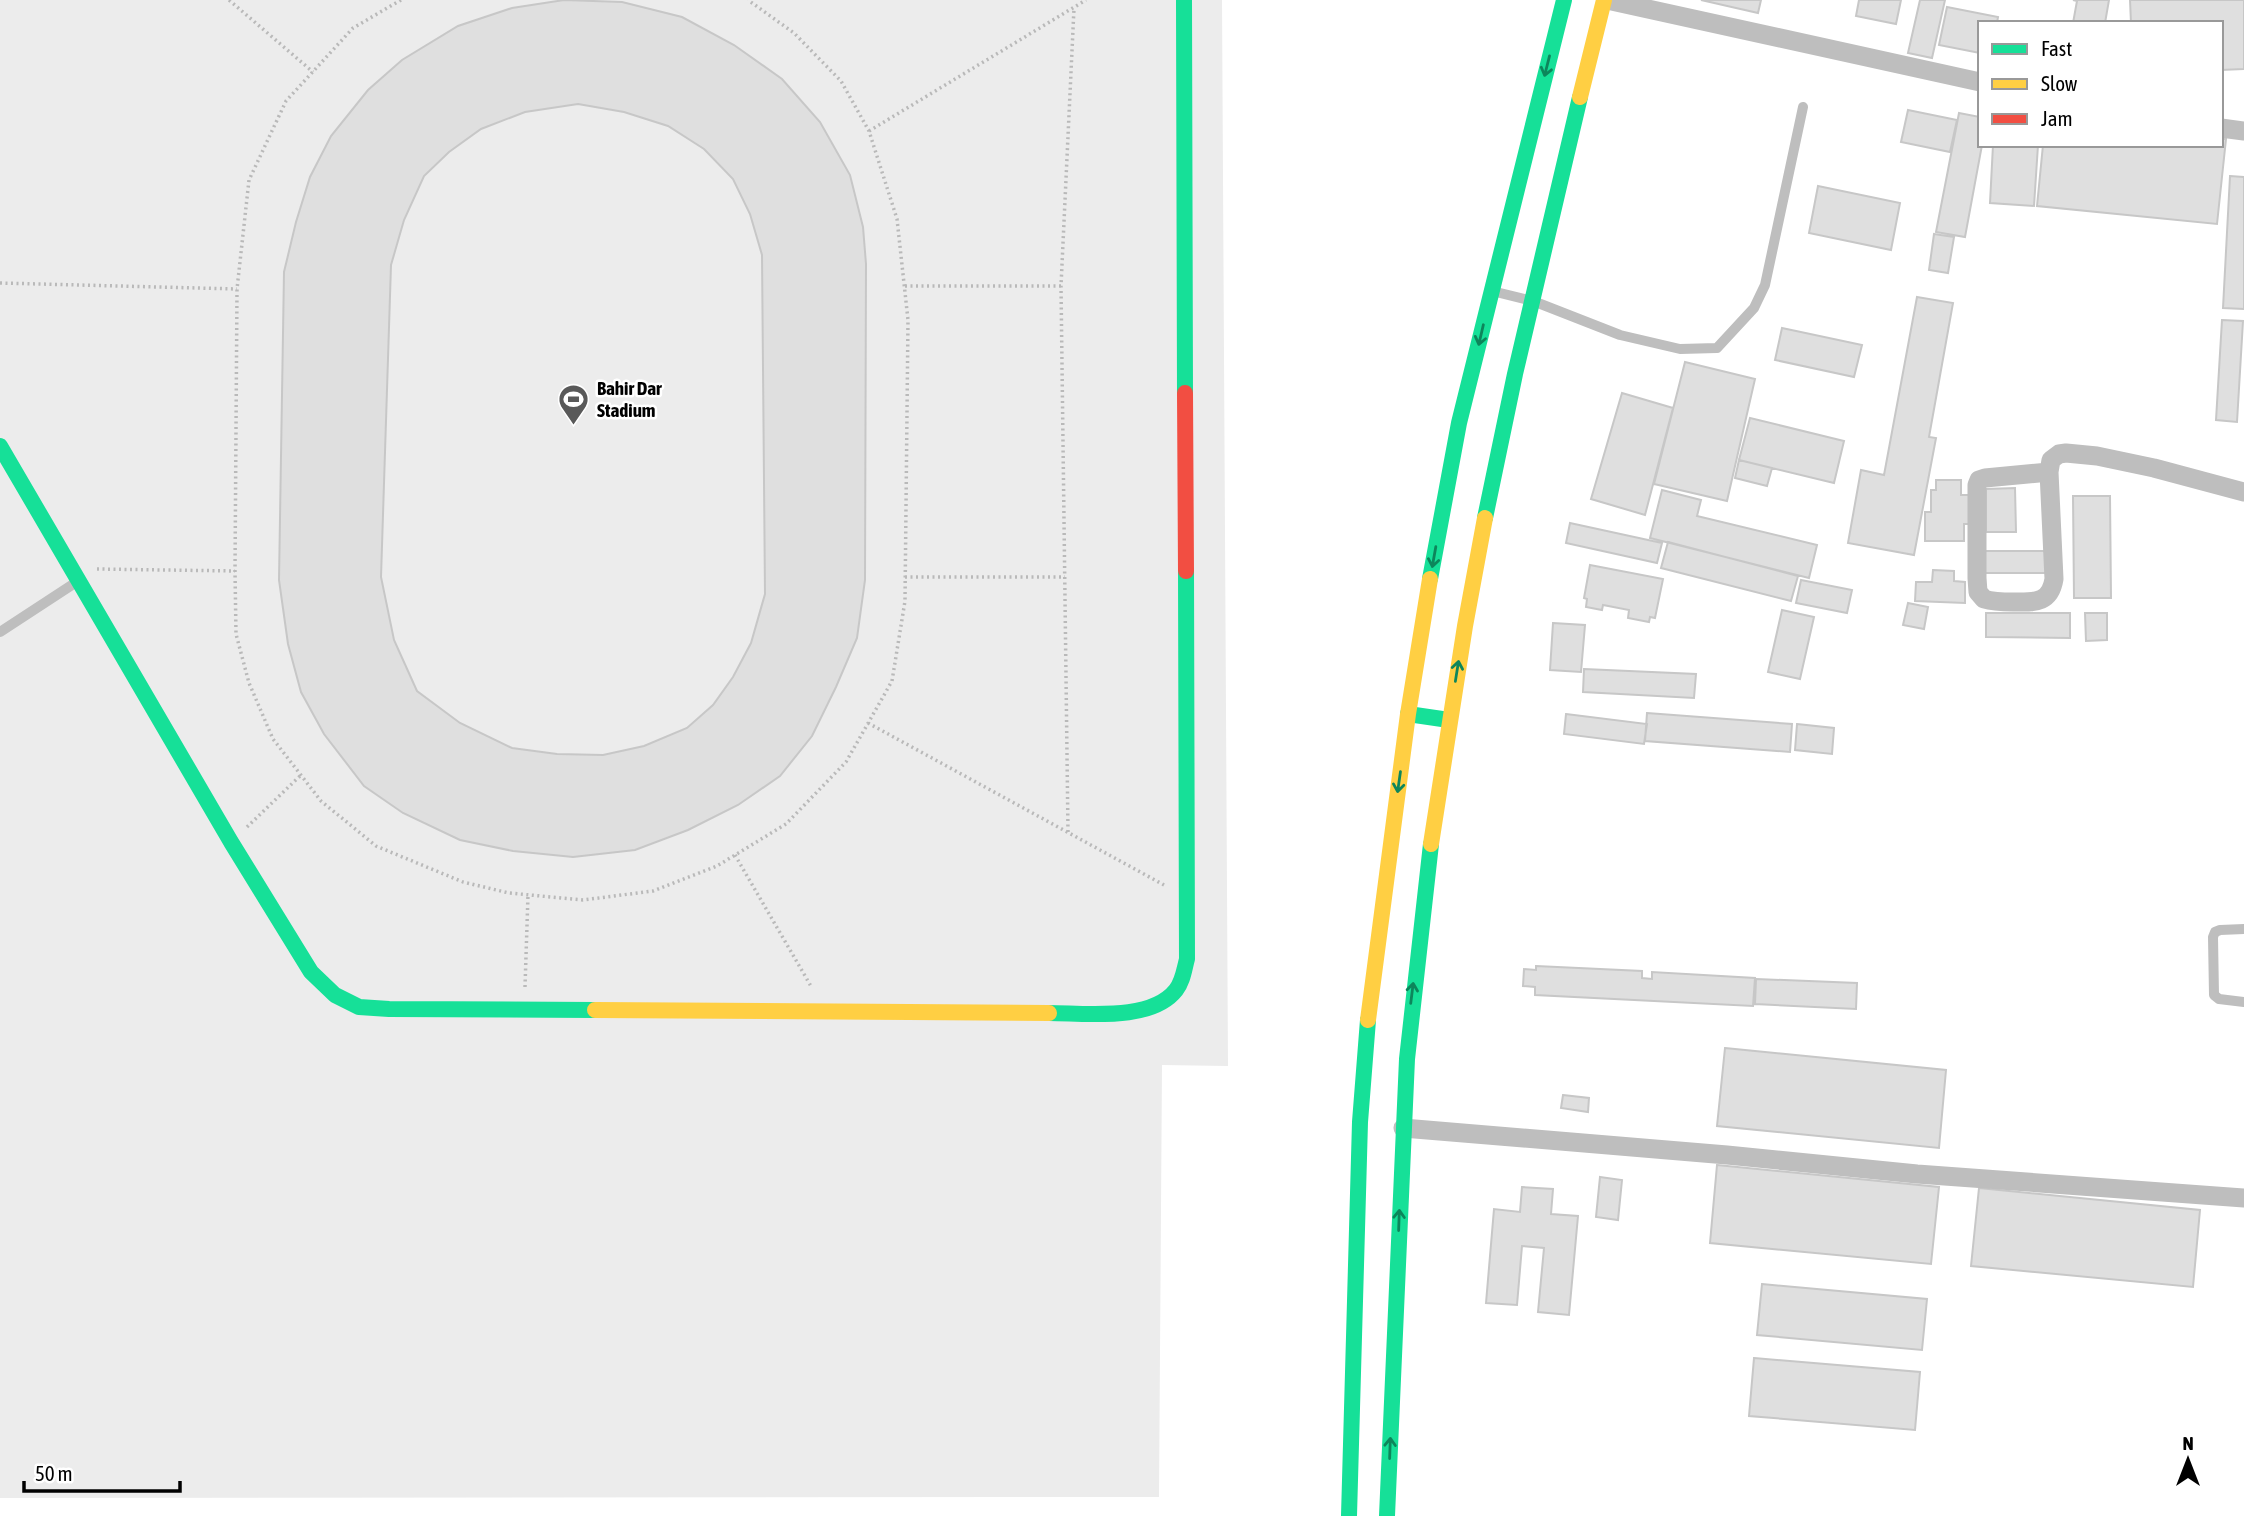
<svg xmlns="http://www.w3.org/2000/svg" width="2244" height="1516" viewBox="0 0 2244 1516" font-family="'Asap Condensed',sans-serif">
  <rect width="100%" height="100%" fill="#fff"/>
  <!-- green -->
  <path fill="#ececec" d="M0,0H1222L1228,1066L1162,1065L1159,1497L0,1498Z"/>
  <!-- building -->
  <path fill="#dfdfdf" stroke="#c7c7c7" stroke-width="2" fill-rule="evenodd" d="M564,0L622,2L682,17L734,45L782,79L820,122L850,175L863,227L866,264L865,580L857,638L836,687L812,736L780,776L738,805L688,830L635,850L573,857L513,851L460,840L403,813L364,786L324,734L301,692L288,644L279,580L284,272L296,222L310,177L331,136L368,90L402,60L458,26L512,8ZM578,104L624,112L668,126L704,149L733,179L750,214L762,255L765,594L751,643L733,677L713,705L687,728L644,746L603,755L557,754L512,748L460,723L417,691L394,640L381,577L391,265L404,220L424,176L449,152L481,129L525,112Z
    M1701,0H1761L1758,13Z
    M1859,0H1901L1896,24L1856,16Z
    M1920,0H1945L1932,58L1908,53Z
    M2073,0H2109L2105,23H2073L2077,1Z
    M2130,0H2244V69L2221,70V23H2131Z
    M1947,7L1998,17L1997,23H1980V53L1939,45Z
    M1908,110L1957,120L1950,152L1901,142Z
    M1959,113L1980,117V145H1982L1965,237L1936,232Z
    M2221,139H2226L2217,224L2037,206L2043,145H2221Z
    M1993,145H2038L2034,206L1990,203Z
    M2230,176L2244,177V309L2223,308Z
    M1818,186L1900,203L1891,250L1809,233Z
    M1934,234L1954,237L1948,273L1929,270Z
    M1917,297L1953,303L1929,437L1936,438L1914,555L1848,543L1861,470L1884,475Z
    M2222,320L2243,321L2237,422L2216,420Z
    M1782,328L1862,345L1854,377L1775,360Z
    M1685,362L1755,379L1727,501L1654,484Z
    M1622,393L1673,408L1645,515L1591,499Z
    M1750,418L1844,441L1834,483L1739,460Z
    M1739,460L1772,468L1767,486L1735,478Z
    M1936,480H1961V495H1975V524H1964V541H1925V512H1931V490H1936Z
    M2015,488L2016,532H1986V489Z
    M1662,490L1701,500L1697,516L1817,545L1809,578L1650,538Z
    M2073,496H2110L2111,598H2074Z
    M1570,523L1662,543L1657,563L1566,543Z
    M1668,542L1798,576L1791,601L1661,568Z
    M1983,551H2051V573H1983Z
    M1590,565L1663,579L1655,618L1650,617L1649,622L1628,618L1629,610L1603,605L1602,610L1586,607L1587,599L1584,598Z
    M1933,570L1954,571V581L1965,582V603L1915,601L1916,582H1932Z
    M1801,580L1852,590L1847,613L1796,603Z
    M1908,603L1928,607L1924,629L1903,625Z
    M1782,610L1814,617L1800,679L1768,672Z
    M1986,613H2070V638L1986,637Z
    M2085,613H2107V640L2086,641Z
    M1553,623L1585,625L1581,672L1550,670Z
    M1584,669L1696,674L1694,698L1583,692Z
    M1647,713L1792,724L1790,752L1645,741Z
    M1566,714L1647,724L1644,744L1564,734Z
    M1797,724L1834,728L1832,754L1795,750Z
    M1536,966L1642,971V978L1652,979V972L1755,978L1753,1006L1535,995V987L1523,986L1524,969L1536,970Z
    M1756,979L1857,983L1856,1009L1755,1004Z
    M1725,1048L1946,1070L1939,1148L1717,1126Z
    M1563,1095L1589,1098L1588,1112L1561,1108Z
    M1717,1165L1939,1187L1931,1264L1710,1243Z
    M1600,1177L1622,1180L1618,1220L1596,1217Z
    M1522,1187L1553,1189L1551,1214L1578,1216L1569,1315L1538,1312L1544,1248L1522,1246L1517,1305L1486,1303L1494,1209L1520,1212Z
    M1979,1188L2200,1210L2193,1287L1971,1266Z
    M1762,1284L1927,1299L1922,1350L1757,1335Z
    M1754,1358L1920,1372L1915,1430L1749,1416Z"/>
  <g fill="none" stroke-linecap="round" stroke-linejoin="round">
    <!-- path -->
    <path stroke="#b9b9b9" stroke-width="3.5" stroke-dasharray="2 3.5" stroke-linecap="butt" d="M229,0L313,72
      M401,0L353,28L286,101L249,180L237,289L235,571L236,634L249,683L273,739L321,801L376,846L463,882L509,893L583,900L653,891L717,866L786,824L846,762L892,681L905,601L908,320L897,219L869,131L841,81L794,33L748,0
      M869,131L1086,0
      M0,283L237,289
      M905,286H1061
      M97,569L235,571
      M905,577H1065
      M868,723L1164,885
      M247,827L301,775
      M1068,832L1061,286L1074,8
      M735,855L812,988
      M525,987L528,895"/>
    <!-- lane -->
    <path stroke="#bebebe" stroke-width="10" d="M1492,291L1533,301L1620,335L1680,349L1717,348L1754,308L1765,285L1803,107
      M0,632L78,581
      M2244,929L2220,930L2215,932L2213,937L2214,995L2219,999L2244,1002"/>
    <!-- street -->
    <path stroke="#bebebe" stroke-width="19" d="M1607,0L1980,82
      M2221,128L2244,131
      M2049,472L1985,478L1979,480L1977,485V578L1978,592L1984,599C1994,602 2003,602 2013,602C2034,602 2050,604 2054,579L2049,472L2051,460L2059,454L2066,453L2097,456L2154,468L2244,492
      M1403,1128L1727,1155L1917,1174L2244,1198"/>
    <!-- fast -->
    <path stroke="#16e098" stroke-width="16" d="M1184,0L1185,393
      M0,446L231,842L311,972L335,995L359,1007L389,1009L595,1010
      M1485,518L1515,374L1580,97
      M1430,579L1459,423L1564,0
      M1408,714L1449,720
      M1049,1013C1085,1013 1151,1022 1176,990C1183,981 1184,970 1187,959L1186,571
      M1349,1516L1360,1122L1368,1020
      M1387,1516L1407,1059L1431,844"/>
    <!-- slow -->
    <path stroke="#ffcf43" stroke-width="16" d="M1580,97L1604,0
      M1431,844L1465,626L1485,518
      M595,1010L1049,1013
      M1368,1020L1408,714L1430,579"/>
    <!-- jam -->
    <path stroke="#f24e42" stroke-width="16" d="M1185,393L1186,571"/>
  </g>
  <!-- one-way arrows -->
  <defs><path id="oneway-shaft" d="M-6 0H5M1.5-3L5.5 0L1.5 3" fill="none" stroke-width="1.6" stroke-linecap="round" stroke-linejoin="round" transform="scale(1.75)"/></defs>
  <g stroke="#0d865b">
    <use href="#oneway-shaft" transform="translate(1547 66) rotate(104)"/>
    <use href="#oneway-shaft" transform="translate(1481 335) rotate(103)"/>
    <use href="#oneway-shaft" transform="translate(1434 557) rotate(100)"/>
    <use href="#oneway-shaft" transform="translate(1457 671) rotate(-81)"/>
    <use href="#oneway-shaft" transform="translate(1399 782) rotate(98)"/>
    <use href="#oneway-shaft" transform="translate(1412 993) rotate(-83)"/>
    <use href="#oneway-shaft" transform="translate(1399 1220) rotate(-88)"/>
    <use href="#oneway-shaft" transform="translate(1390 1448) rotate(-88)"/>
  </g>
  <!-- icons -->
  <defs>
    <symbol id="stadium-pin" viewBox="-11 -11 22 30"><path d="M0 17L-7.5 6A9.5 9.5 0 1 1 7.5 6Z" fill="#595959" stroke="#fff"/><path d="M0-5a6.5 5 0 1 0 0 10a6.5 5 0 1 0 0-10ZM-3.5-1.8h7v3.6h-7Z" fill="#fff"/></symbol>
  </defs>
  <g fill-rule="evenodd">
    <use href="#stadium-pin" x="556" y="382" width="35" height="47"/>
  </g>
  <g text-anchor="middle" stroke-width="5" stroke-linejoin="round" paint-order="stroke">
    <!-- poi labels -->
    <g font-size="19" font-weight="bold" fill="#000" stroke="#fff" text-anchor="start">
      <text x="597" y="395">Bahir Dar<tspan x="597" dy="22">Stadium</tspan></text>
    </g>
  </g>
  <!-- legend -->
  <rect x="1978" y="21" width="245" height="126" fill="#ffffff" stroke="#999999" stroke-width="2"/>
  <rect x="1992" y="44" width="35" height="10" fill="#16e098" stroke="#999999" stroke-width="2"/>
  <text x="2041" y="56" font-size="21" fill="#000000">Fast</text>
  <rect x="1992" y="79" width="35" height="10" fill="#ffcf43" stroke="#999999" stroke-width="2"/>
  <text x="2041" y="91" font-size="21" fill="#000000">Slow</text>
  <rect x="1992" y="114" width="35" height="10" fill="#f24e42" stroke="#999999" stroke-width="2"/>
  <text x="2041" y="126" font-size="21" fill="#000000">Jam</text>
  <!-- north arrow -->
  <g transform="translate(2188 1460)" stroke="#ffffff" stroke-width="5" paint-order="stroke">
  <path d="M0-5L12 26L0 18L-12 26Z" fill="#000000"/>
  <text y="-10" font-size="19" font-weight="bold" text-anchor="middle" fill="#000000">N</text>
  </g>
  <!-- scale -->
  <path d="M24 1481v10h156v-10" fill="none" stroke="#000000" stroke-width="3.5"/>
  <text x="35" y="1481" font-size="21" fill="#000000" stroke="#ffffff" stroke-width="5" paint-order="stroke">50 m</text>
</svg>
